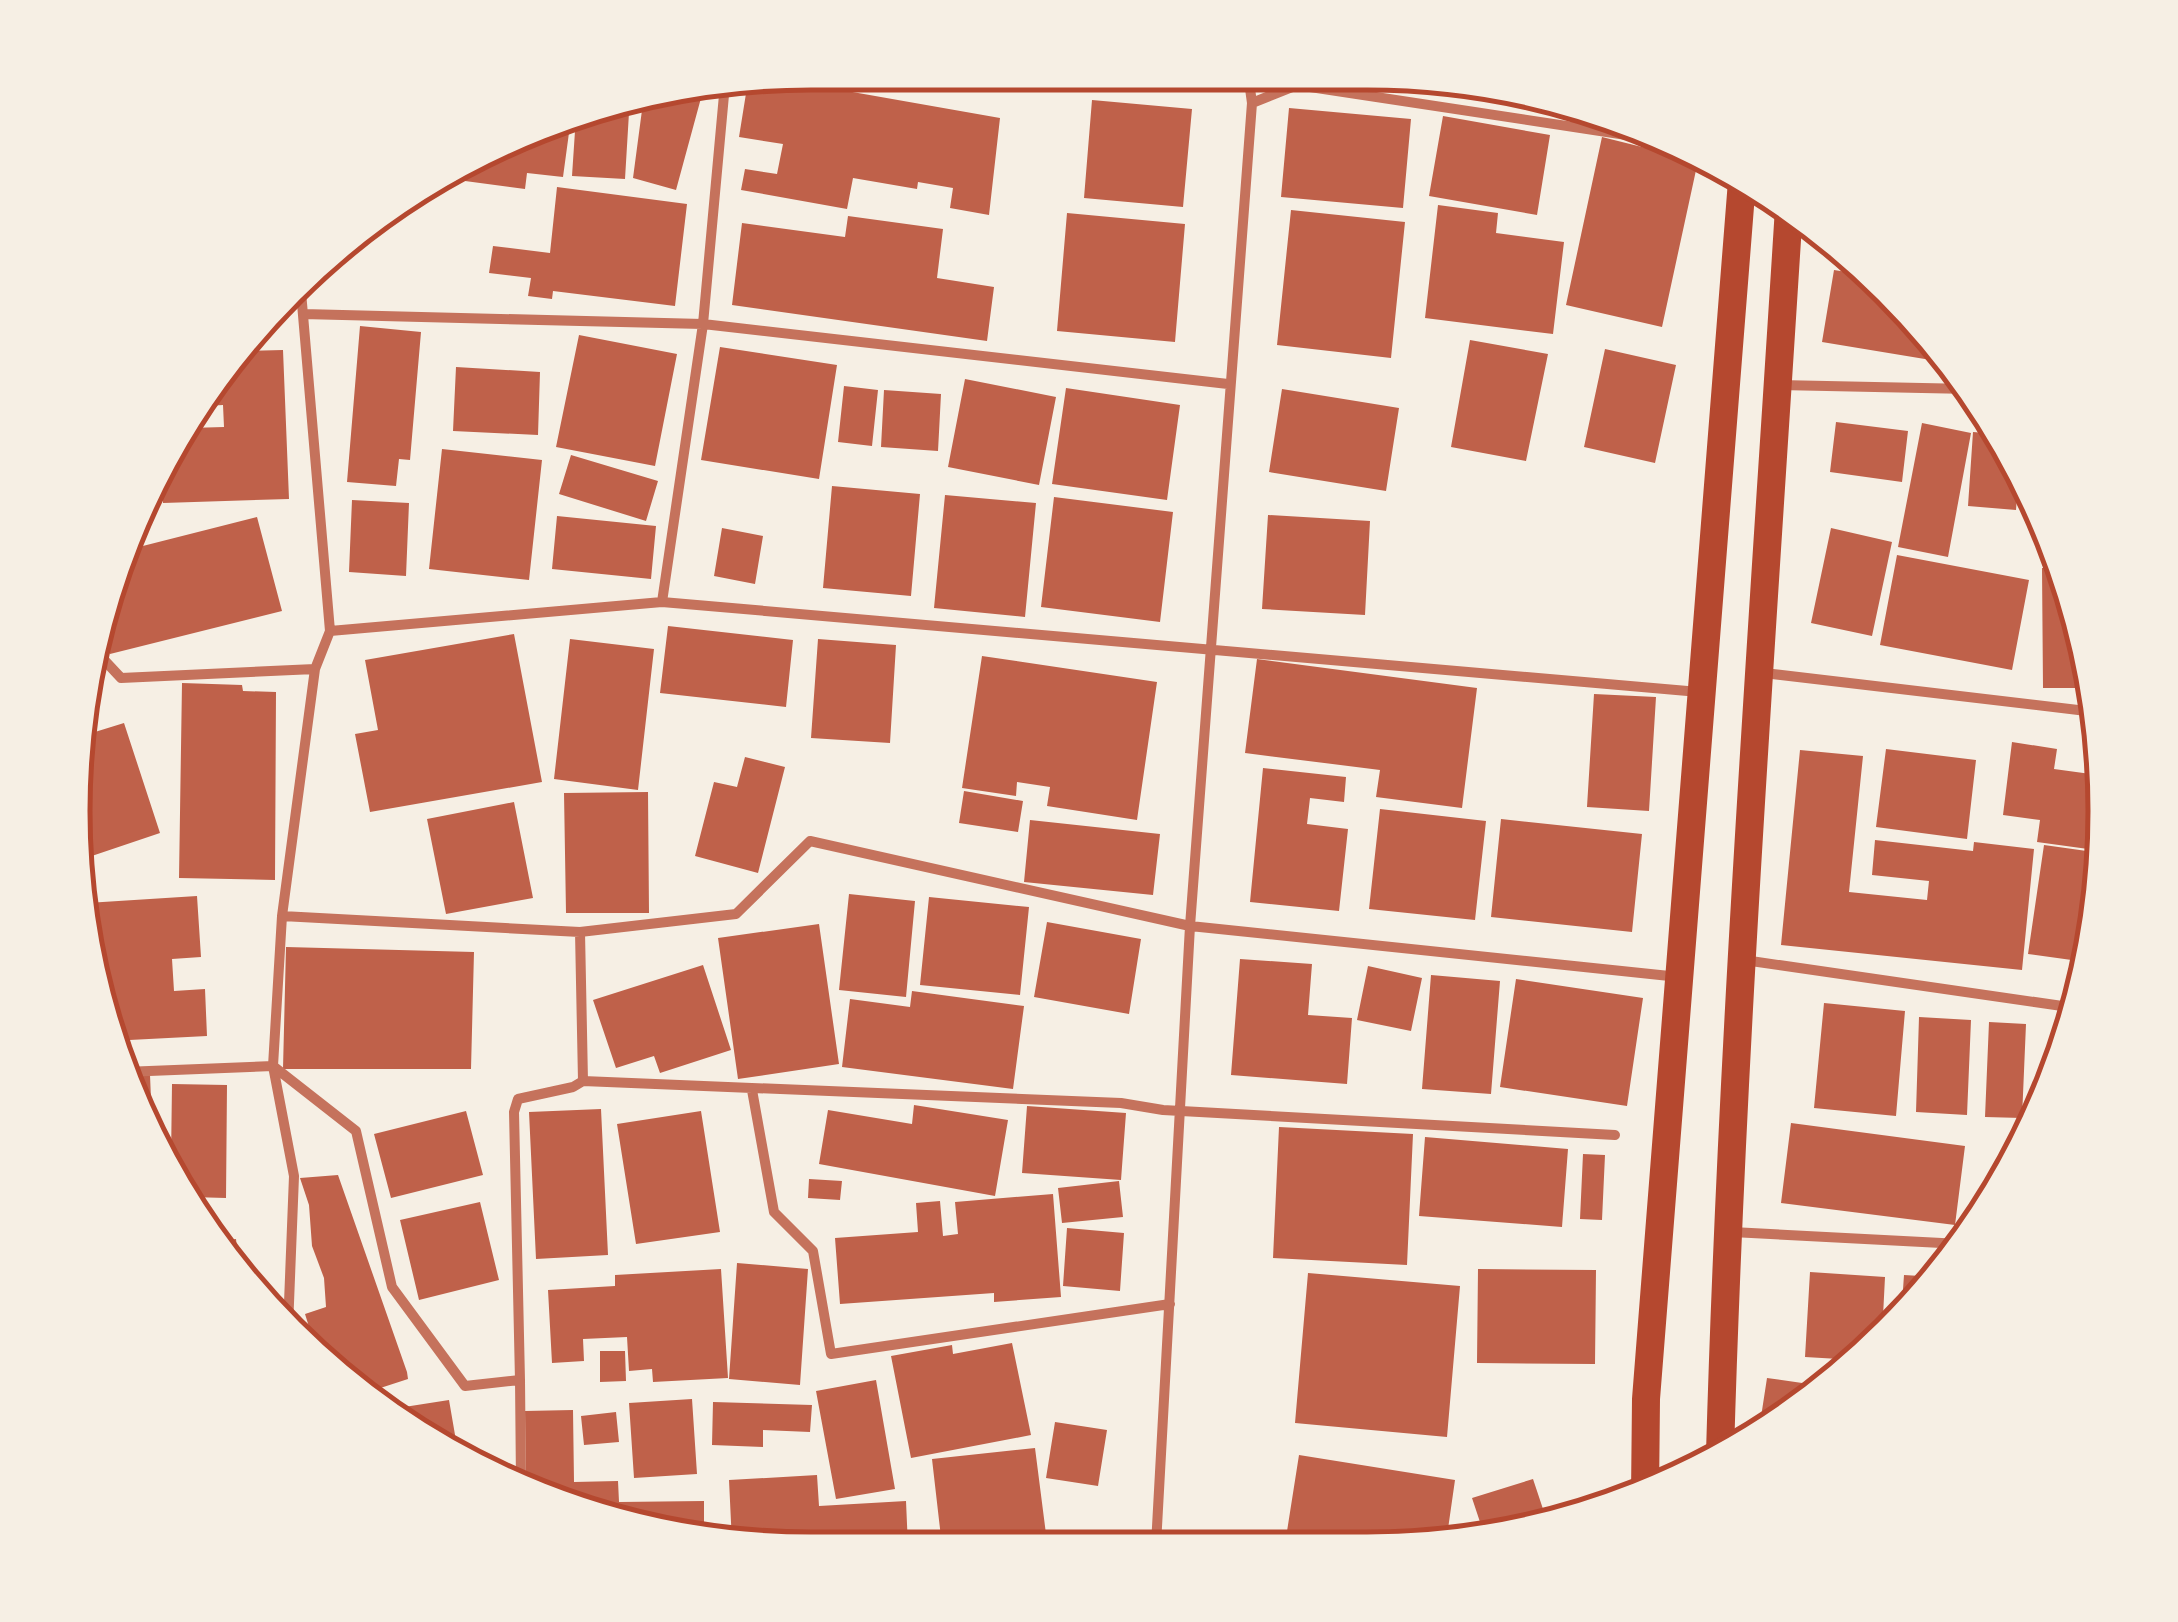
<svg xmlns="http://www.w3.org/2000/svg" width="2178" height="1622" viewBox="0 0 2178 1622" font-family="Ubuntu,sans-serif">
  <rect width="100%" height="100%" fill="#f6efe4"/>
  <!-- building -->
  <path fill="#bf614a" d="M773,78L1000,118L989,215L950,208L953,188L918,182L917,189L853,178L847,209L741,190L745,169L777,174L783,144L739,137L748,81Z
    M704,87L676,190L633,178L644,95Z
    M630,96L625,179L572,176L576,116Z
    M1092,100L1192,109L1183,207L1084,198Z
    M1289,108L1411,119L1403,208L1281,197Z
    M1443,116L1550,135L1537,215L1429,196Z
    M571,118L563,177L527,173L525,189L450,179L451,168Z
    M1602,137L1698,161L1662,327L1566,305Z
    M557,187L687,204L675,306L553,291L552,299L528,296L531,278L489,273L493,246L550,253Z
    M1438,205L1498,213L1496,233L1564,242L1553,334L1425,318Z
    M1291,210L1405,222L1391,358L1277,345Z
    M1067,213L1185,224L1175,342L1057,331Z
    M848,216L943,229L937,278L994,287L987,341L732,305L742,223L845,237Z
    M1834,270L1859,274L1955,364L1822,342Z
    M360,326L421,332L410,460L399,459L396,486L347,482Z
    M579,335L677,354L655,466L556,447Z
    M1470,340L1548,354L1526,461L1451,447Z
    M720,347L837,365L819,479L701,460Z
    M1605,349L1676,365L1655,463L1584,447Z
    M283,350L289,499L163,503L162,466L189,428L224,427L223,405L205,406L244,351Z
    M456,367L540,372L538,435L453,431Z
    M965,379L1056,397L1039,485L948,467Z
    M844,386L878,390L872,446L838,442Z
    M1066,388L1180,405L1167,500L1052,484Z
    M1282,389L1399,408L1386,491L1269,472Z
    M884,390L941,394L938,451L881,447Z
    M1836,422L1908,431L1902,482L1830,472Z
    M1922,423L1971,433L1948,557L1898,547Z
    M1973,432L1998,434L2019,468L2016,510L1968,506Z
    M442,449L542,460L529,580L429,569Z
    M571,455L658,481L646,521L559,494Z
    M2027,481L2030,485L2040,514L2026,513Z
    M832,486L920,494L911,596L823,588Z
    M945,495L1036,503L1025,617L934,608Z
    M1054,497L1173,512L1160,622L1041,607Z
    M352,500L409,503L406,576L349,572Z
    M1268,515L1370,521L1365,615L1262,609Z
    M557,516L656,526L651,579L552,569Z
    M257,517L282,611L110,654L102,623L127,550Z
    M722,528L763,536L755,584L714,576Z
    M1831,528L1892,542L1872,636L1811,623Z
    M1897,555L2029,580L2012,670L1880,645Z
    M2042,568H2061L2080,620L2092,688H2043Z
    M668,626L793,640L786,707L660,693Z
    M514,634L542,782L370,812L355,734L378,730L365,660Z
    M570,639L654,649L638,790L554,779Z
    M818,639L896,645L890,743L811,738Z
    M982,656L1157,682L1137,820L1047,806L1050,787L1017,782L1016,796L962,788Z
    M1257,659L1477,688L1462,808L1376,797L1380,770L1245,753Z
    M182,683L242,685L243,691L276,692L275,880L179,878Z
    M1594,694L1656,697L1649,811L1587,807Z
    M124,723L160,833L74,862L82,736Z
    M2012,742L2057,749L2054,769L2098,775L2088,849L2037,842L2040,820L2003,815Z
    M1886,749L1976,760L1967,839L1876,827Z
    M1800,750L1863,756L1849,892L1927,900L1929,881L1872,875L1875,840L1973,851L1974,842L2034,849L2022,970L1781,945Z
    M745,757L785,767L758,873L695,856L714,782L737,787Z
    M1263,768L1346,777L1344,802L1310,798L1307,824L1348,829L1339,911L1250,902Z
    M964,791L1023,801L1018,832L959,823Z
    M648,792L649,913H566L564,793Z
    M514,802L533,898L446,914L427,819Z
    M1380,809L1486,821L1475,920L1369,909Z
    M1501,819L1642,834L1632,932L1491,917Z
    M1030,820L1160,834L1153,895L1024,882Z
    M2044,845L2101,853L2099,908L2086,962L2028,954Z
    M849,894L915,901L906,997L839,990Z
    M197,896L201,957L172,959L174,991L205,989L207,1036L110,1041L87,903Z
    M929,897L1029,907L1020,995L920,985Z
    M1047,922L1141,939L1129,1014L1034,997Z
    M819,924L839,1064L738,1079L718,938Z
    M286,947L474,952L471,1069H283Z
    M1240,959L1312,964L1308,1015L1352,1018L1347,1084L1231,1075Z
    M703,965L731,1050L660,1073L654,1056L616,1068L593,1000Z
    M1368,966L1422,978L1411,1031L1357,1020Z
    M1431,975L1500,981L1491,1094L1422,1089Z
    M1516,979L1643,998L1627,1106L1500,1087Z
    M912,991L1024,1006L1013,1089L842,1067L850,999L910,1007Z
    M1824,1003L1905,1011L1896,1116L1814,1108Z
    M1919,1017L1971,1020L1967,1115L1916,1112Z
    M1989,1022L2026,1024L2022,1118L1985,1117Z
    M150,1075L152,1123L126,1076Z
    M172,1084L227,1085L226,1198L191,1197L171,1160Z
    M914,1105L1008,1120L995,1196L819,1164L828,1110L912,1124Z
    M1027,1106L1126,1113L1121,1180L1022,1173Z
    M601,1109L608,1255L536,1259L529,1112Z
    M466,1111L483,1175L391,1198L374,1134Z
    M701,1111L720,1232L636,1244L617,1124Z
    M1791,1123L1965,1146L1955,1225L1781,1203Z
    M1279,1127L1413,1134L1407,1265L1273,1258Z
    M1425,1137L1568,1149L1562,1227L1419,1216Z
    M1583,1154L1605,1155L1602,1220L1580,1219Z
    M338,1175L407,1372L408,1379L365,1393L320,1362L305,1314L326,1307L324,1278L312,1246L309,1205L300,1178Z
    M809,1179L842,1181L840,1200L808,1198Z
    M1119,1181L1123,1217L1062,1223L1058,1188Z
    M1053,1194L1061,1297L994,1302V1293L840,1304L835,1238L918,1232L916,1203L940,1201L943,1236L958,1234L955,1202Z
    M480,1202L499,1280L419,1300L400,1220Z
    M1067,1228L1124,1233L1120,1291L1063,1286Z
    M236,1239L240,1277L215,1241Z
    M737,1263L808,1269L800,1385L729,1379Z
    M721,1269L728,1378L653,1382L652,1369L629,1371L627,1337L583,1339L584,1361L552,1363L548,1290L615,1286V1275Z
    M1478,1269L1596,1270L1595,1364L1477,1363Z
    M1810,1272L1885,1277L1882,1336L1856,1360L1805,1357Z
    M1308,1273L1460,1286L1447,1437L1295,1423Z
    M1904,1275L1937,1277L1901,1318Z
    M1012,1343L1031,1435L911,1458L891,1356L952,1345L953,1354Z
    M600,1351H625L626,1381L600,1382Z
    M1767,1378L1823,1386L1822,1392L1759,1430Z
    M876,1380L895,1489L836,1499L816,1391Z
    M692,1399L697,1474L634,1478L629,1403Z
    M449,1400L459,1458L385,1410Z
    M713,1402L812,1405L810,1432L763,1430V1447L712,1445Z
    M573,1410L574,1482L618,1481L619,1502L704,1501V1538L619,1524L526,1486L525,1411Z
    M616,1412L619,1442L584,1445L581,1416Z
    M1055,1422L1107,1430L1098,1486L1046,1478Z
    M1035,1448L1046,1534L942,1546L932,1459Z
    M1299,1455L1455,1480L1446,1543L1285,1544Z
    M817,1475L819,1506L906,1501L908,1547L762,1548L732,1543L729,1480Z
    M1533,1479L1547,1521L1485,1537L1472,1498Z"/>
  <g fill="none" stroke-linecap="round" stroke-linejoin="round">
    <!-- minor -->
    <path stroke="#c5725c" stroke-width="10" d="M1252,103L1297,85L1646,138
      M303,314L703,324L1228,384
      M1779,385L1970,389
      M662,602L703,324L725,84
      M330,631L662,602L1699,692
      M93,648L121,678L315,669
      M1764,673L2095,712
      M282,916L580,932
      M1744,960L2076,1008
      M124,1072L273,1066L356,1131L392,1287L465,1386L520,1380L521,1484
      M583,1081L1121,1103L1163,1110L1615,1135
      M752,1090L774,1212L813,1251L831,1354L1170,1304
      M1732,1232L1961,1244
      M288,1328L294,1176L273,1066L282,916L315,669L330,631L300,280
      M520,1380L514,1112L518,1099L573,1087L583,1081L580,932L736,914L810,841L1190,926L1679,977
      M1156,1545L1190,926L1252,103L1248,74"/>
    <!-- trunk -->
    <path stroke="#b5482f" stroke-width="28" d="M1720,1453C1732,1037 1763,623 1789,208
      M1645,1495L1646,1399L1742,181"/>
  </g>
  <!-- crop -->
  <path d="M0 0H2178V1622H0ZM811 90H1367A721 721 0 0 1 2088 811V811A721 721 0 0 1 1367 1532H811A721 721 0 0 1 90 811V811A721 721 0 0 1 811 90Z" fill="#f6efe4" fill-rule="evenodd"/>
  <path fill="none" stroke="#b5482f" stroke-width="5" d="M811 90H1367A721 721 0 0 1 2088 811V811A721 721 0 0 1 1367 1532H811A721 721 0 0 1 90 811V811A721 721 0 0 1 811 90Z"/>
</svg>
